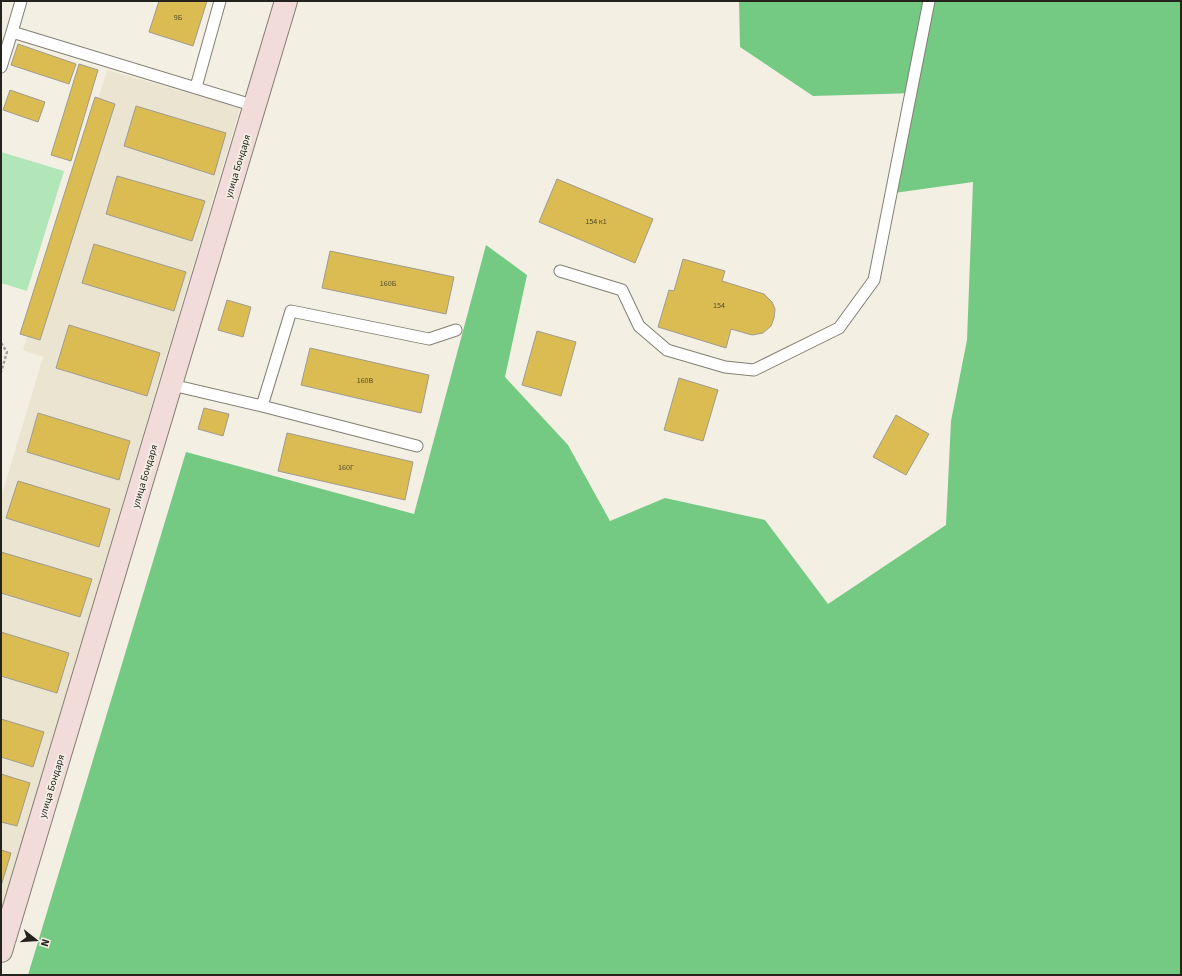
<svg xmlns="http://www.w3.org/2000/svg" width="1182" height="976" viewBox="0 0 1182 976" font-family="'Source Sans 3',sans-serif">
  <rect width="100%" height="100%" fill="#f3f0e3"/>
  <!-- built -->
  <path fill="#eae4d0" d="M107,70L240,108L1,912V498L43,357L23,350Z"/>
  <!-- green -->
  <path fill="#b1e6b8" d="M1,152L64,171L27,291L1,283Z"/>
  <!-- forest -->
  <path fill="#74c983" d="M739,1H1181V975H28L186,452L414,514L486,245L527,275L505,377L568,445L610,521L665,498L765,520L828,604L946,525L951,421L967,340L973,182L894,193L917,93L813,96L740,47Z"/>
  <!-- building -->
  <path fill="#dbbc52" stroke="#9f9b90" d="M159,1H207L193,46L149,32Z
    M18,44L76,64L69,84L11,65Z
    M79,64L98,70L71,161L51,155Z
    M10,90L45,102L38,122L3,110Z
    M95,97L115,104L40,340L20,334Z
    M136,106L226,133L214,175L124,146Z
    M117,176L205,201L192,241L106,214Z
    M557,179L653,219L635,263L539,222Z
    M94,244L186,272L174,311L82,283Z
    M330,251L454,277L446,314L322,288Z
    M683,259L725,271L722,281L764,294L772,302L775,309L774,318L771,326L763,333L752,335L731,329L726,348L658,327L669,290L674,291Z
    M227,300L251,307L243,337L218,330Z
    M69,325L160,353L147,396L56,368Z
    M537,331L576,342L561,396L522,385Z
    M310,348L429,375L421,413L301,385Z
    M679,378L718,390L703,441L664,430Z
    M204,408L229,414L223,436L198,429Z
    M38,413L130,441L119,480L27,452Z
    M896,415L929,434L906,475L873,457Z
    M287,433L413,462L405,500L278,471Z
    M18,481L110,509L99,547L6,518Z
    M1,552L92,579L80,617L1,593Z
    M1,632L69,653L57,693L1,676Z
    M1,719L44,732L33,767L1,757Z
    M1,774L30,783L17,826L1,822Z
    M1,850L11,853L1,886Z"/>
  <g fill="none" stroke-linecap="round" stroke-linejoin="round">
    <defs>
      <path id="service" d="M21,1L12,32L255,106
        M1,67L12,32
        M196,87L220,1
        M560,271L622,290L639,326L667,350L725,367L754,370L839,328L874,280L929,1
        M172,385L262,406L417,446
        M262,406L291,311L429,339L456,330"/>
      <path id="secondary" d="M1,951L286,1"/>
    </defs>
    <!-- service casing -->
    <use href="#service" stroke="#827f73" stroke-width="13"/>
    <!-- secondary casing -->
    <use href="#secondary" stroke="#827f73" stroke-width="24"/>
    <!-- path -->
    <path stroke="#a4a198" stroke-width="2.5" stroke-dasharray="3 2" stroke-linecap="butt" d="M1,343L7,352L1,372"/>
    <!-- service -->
    <use href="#service" stroke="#fff" stroke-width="11"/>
    <!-- secondary -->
    <use href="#secondary" stroke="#f2dcda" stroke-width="22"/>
  </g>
  <g text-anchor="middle" stroke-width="3.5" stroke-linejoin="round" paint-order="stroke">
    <!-- number labels -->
    <g font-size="8" fill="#52492b">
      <text x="178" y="20">9Б</text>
      <text x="596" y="224">154 к1</text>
      <text x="388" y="286">160Б</text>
      <text x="719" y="308">154</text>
      <text x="365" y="383">160В</text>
      <text x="346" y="470">160Г</text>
    </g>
    <!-- street labels -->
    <g font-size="10" fill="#24231e" stroke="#f3f0e3">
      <text transform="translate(237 166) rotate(-73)" y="4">улица Бондаря</text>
      <text transform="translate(144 476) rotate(-73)" y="4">улица Бондаря</text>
      <text transform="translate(51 786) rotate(-73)" y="4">улица Бондаря</text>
    </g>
  </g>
  <!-- border -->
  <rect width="1182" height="976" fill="none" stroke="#24231e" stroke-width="4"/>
  <!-- north arrow -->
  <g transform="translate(36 940) rotate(107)" stroke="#f3f0e3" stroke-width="3" paint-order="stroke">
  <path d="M0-3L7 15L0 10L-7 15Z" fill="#24231e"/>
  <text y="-6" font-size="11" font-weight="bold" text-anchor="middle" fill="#24231e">N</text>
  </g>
</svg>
